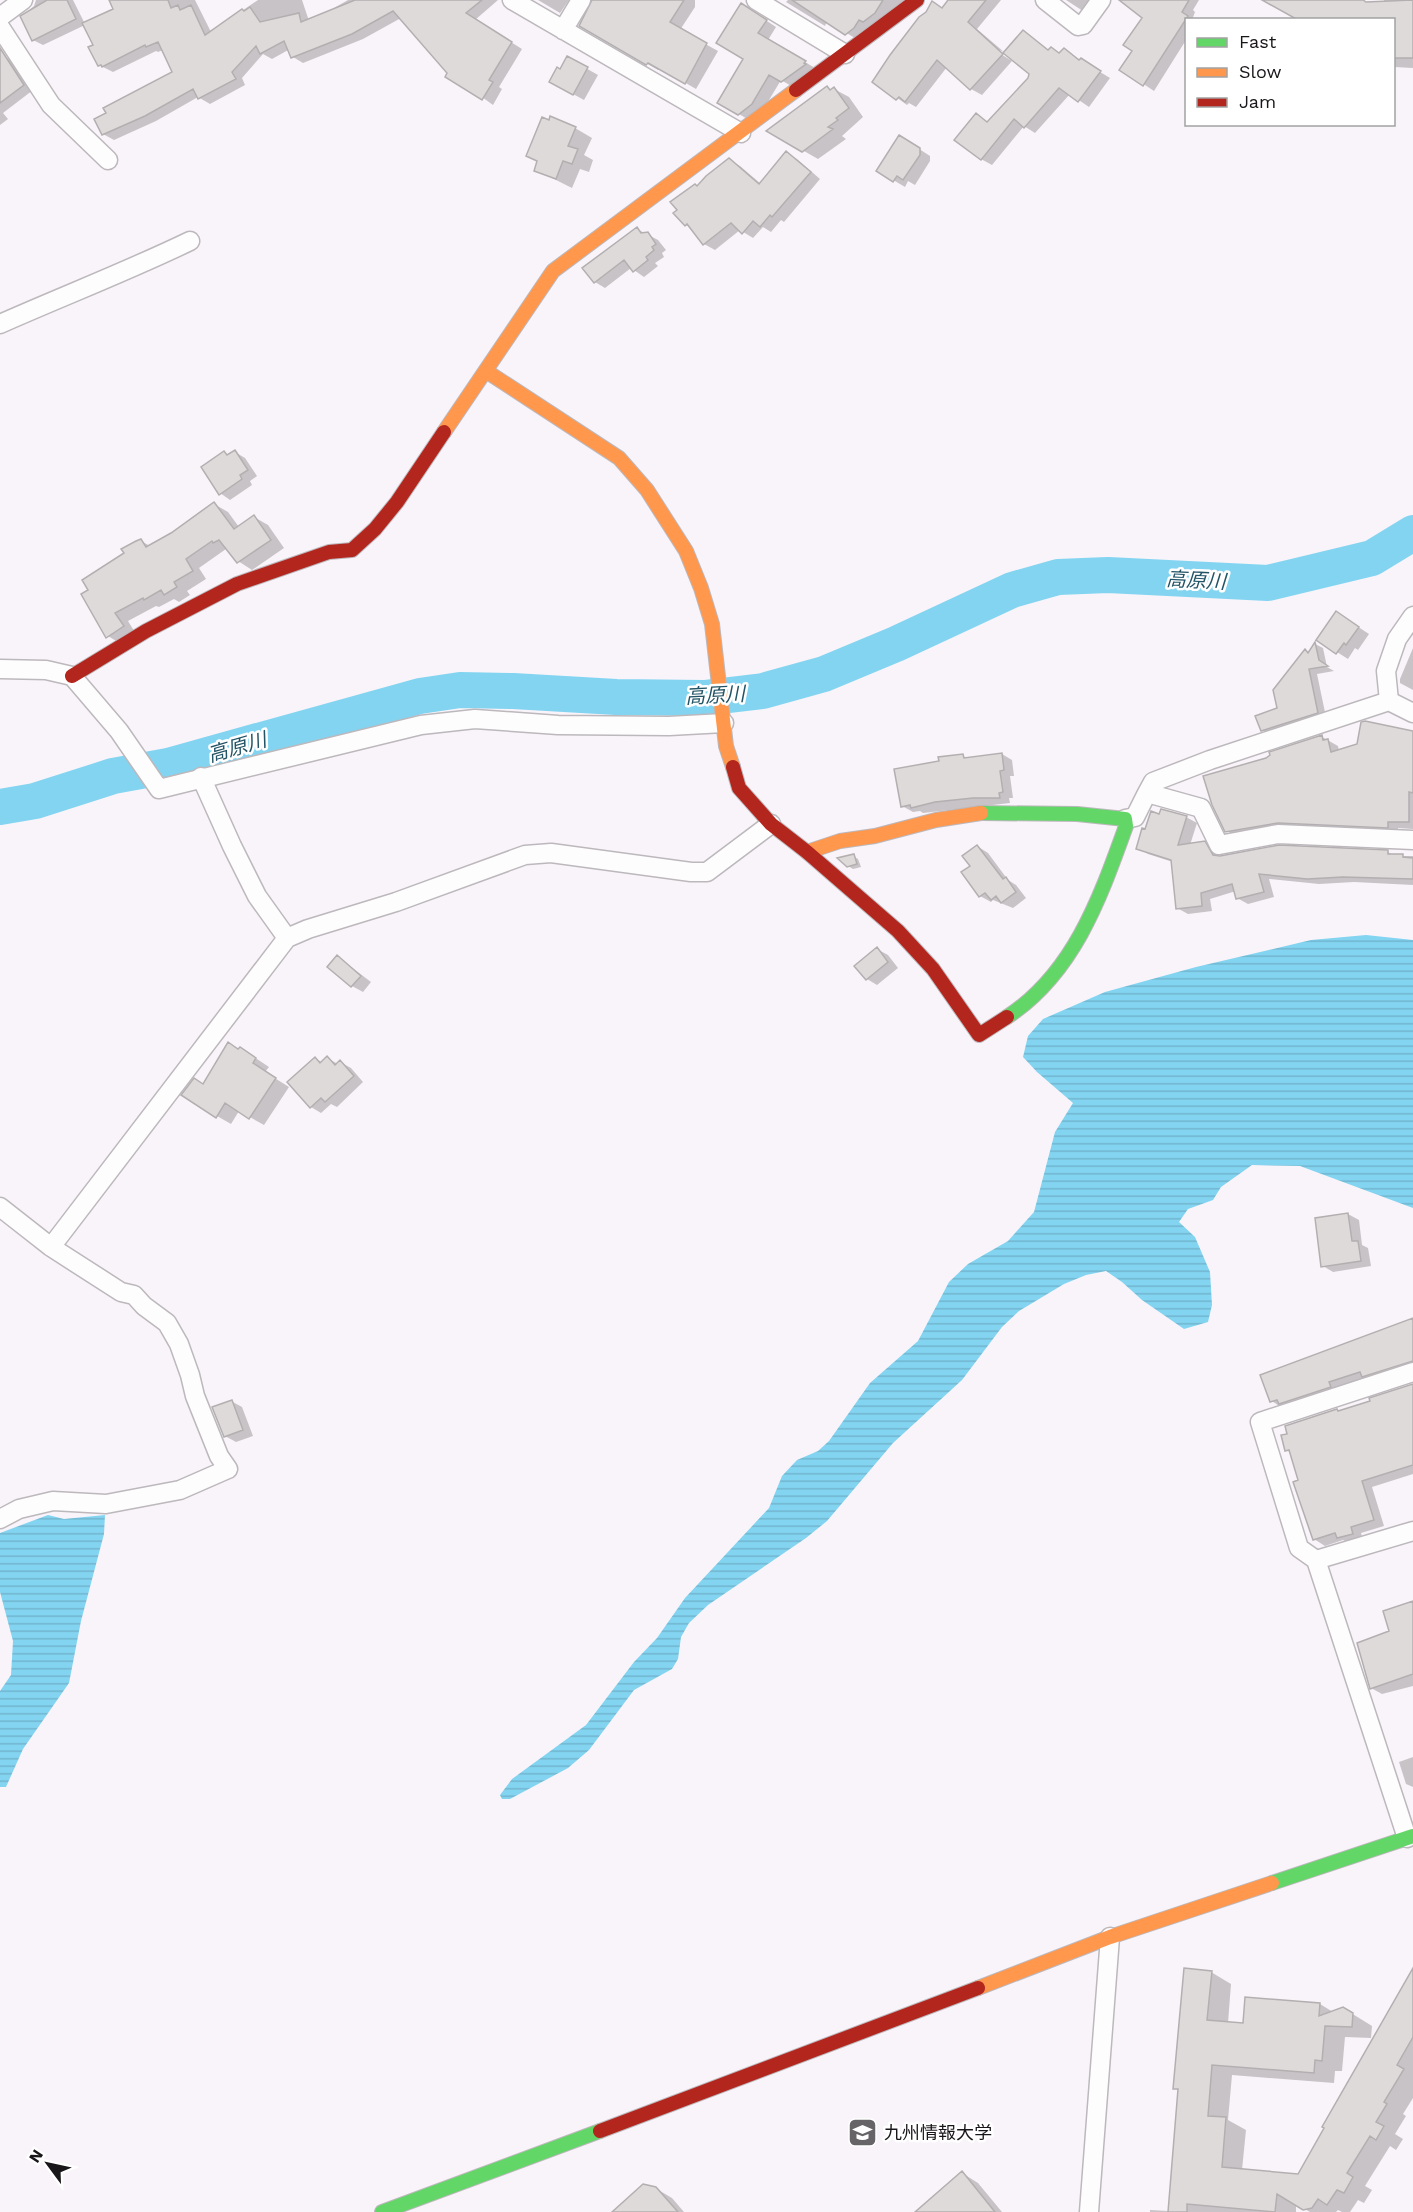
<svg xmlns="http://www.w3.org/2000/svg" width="1413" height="2212" viewBox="0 0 1413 2212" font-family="'Work Sans','Noto Sans JP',sans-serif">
  <defs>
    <pattern id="water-rules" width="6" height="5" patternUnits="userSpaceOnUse" patternTransform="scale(1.5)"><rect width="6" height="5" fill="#83d4f1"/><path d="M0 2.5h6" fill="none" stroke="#71b5ce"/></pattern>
  </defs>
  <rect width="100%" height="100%" fill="#f9f4f9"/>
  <!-- water -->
  <path fill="url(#water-rules)" d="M1366,935L1413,940V1208L1300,1166L1252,1165L1221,1187L1213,1200L1188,1209L1179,1222L1195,1237L1210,1272L1212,1305L1208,1322L1184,1329L1142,1300L1122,1282L1106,1271L1086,1275L1064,1284L1019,1311L1002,1327L962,1380L893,1443L827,1521L806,1538L708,1605L689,1623L681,1637L678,1659L672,1669L634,1690L589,1750L568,1768L510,1799H502L500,1795L512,1779L586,1725L634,1662L657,1638L685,1598L769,1508L782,1476L797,1460L818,1451L829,1441L870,1383L918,1341L949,1282L968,1264L1008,1241L1034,1212L1055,1132L1073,1103L1037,1072L1023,1057L1028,1036L1043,1019L1105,992L1196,967L1311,940Z
    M48,1515L64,1519L105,1515L104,1534L81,1621L69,1683L23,1749L6,1787H0V1691L11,1675L13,1641L0,1592V1533Z"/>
  <!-- shadow -->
  <path fill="#0003" d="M36,0H73L85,24L115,9L111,0H195L211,32L258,0H302L309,21L336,10L334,8L348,0H498L475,20L522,49L499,87L502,89L493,105L449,73L401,18L363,39L303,63L293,57L290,49L272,59L263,54L242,78L245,85L210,104L198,97L156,121L114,140L103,134L174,72L163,50L158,52L156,51L113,72L99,65L94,46L85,25L43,45L33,40L22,17L34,6Z
    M538,0H569L560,13Z
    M594,0H695V7L680,30L718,51L696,89L660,68L658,70L581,25Z
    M788,0H922L863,43L827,21L825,26L786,2Z
    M950,0H1001L977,29L1004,52L997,49L996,51L1012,61L982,95L971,89L947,67L916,107L909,103L907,105L874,81L932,7L933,3L943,9Z
    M1066,0H1095L1083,11Z
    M1122,0H1199L1193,10L1195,12L1192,20H1186V40L1154,91L1121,69L1134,51L1144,18Z
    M1266,0H1360L1385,15L1384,0H1413V68L1394,67V20Z
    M752,11L776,27L768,40L815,68L793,87L781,80L763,110L749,120L719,102L745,59Z
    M1023,32L1050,51L1060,54L1064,50L1110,78L1089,107L1070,94L1035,133L1024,126L992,165L981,159L976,115L989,123L1029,78L1030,73Z
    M5,57L15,63L33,90L3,113L8,119L0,125V61Z
    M568,58L598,75L584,100L551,82L561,71Z
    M827,88L832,91L834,89L849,97L863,117L842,136L846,139L818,159L769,131Z
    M575,128L592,138L584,155L593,160L589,172L580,169L572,188L536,170Z
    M910,143L930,156V161L915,185L908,181L905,187L878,171Z
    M786,153L797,159L820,179L784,222L781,220L771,232L763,227L753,238L740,230L715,250L704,244L693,229L686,225L697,187L729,160L740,166L761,184Z
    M637,229L658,240L666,250L662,253L664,257L655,263L658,266L644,277L631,268L605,288L595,282Z
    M235,452L245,458L257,476L250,481L252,485L230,500L220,493L224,453L229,456Z
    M214,504L228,512L239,527L254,517L268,525L284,548L252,570L238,561L226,549L199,568L206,579L187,591L190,595L179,602L174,599L159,607L156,606L128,621L136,634L121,644L108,636L90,590L141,541L150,546L171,534Z
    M1337,613L1369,634L1358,650L1355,648L1348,659L1318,640Z
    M1315,644L1323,648L1327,667L1334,671L1317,674L1326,717L1271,735L1262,730L1278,709L1306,651L1309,653Z
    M1413,648V690L1400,683V679Z
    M1413,736V829L1398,828V833L1237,837L1227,831L1267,759L1322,737L1338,746L1339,751Z
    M1002,754L1012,760L1014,776H1010L1013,798H1009L1010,803L923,813L920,811L913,812L902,806L940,762L963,756L968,759Z
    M1160,815L1186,817L1197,823L1190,845L1204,843L1215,849L1219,857L1388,852L1394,856H1413V885L1354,882L1319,884L1269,879L1274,897L1248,904L1237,898L1236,891L1210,899L1212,911L1188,914L1177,908L1173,862L1148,854L1138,848L1146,831Z
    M977,846L988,853L1008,880L1016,885L1026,898L1013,908L993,900L991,902L980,896L972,867Z
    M853,856L858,859L861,867L853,869L848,866Z
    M877,949L888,955L898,968L877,985L867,979Z
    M338,957L371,982L363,992L352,986L329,967Z
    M254,1057L269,1067L265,1072L289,1087L264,1125L239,1111L231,1124L217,1116L204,1086Z
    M315,1058L323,1063L327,1058L338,1064L340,1062L351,1068L363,1082L337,1107L331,1104L321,1113L311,1107Z
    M1348,1214L1359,1220L1362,1245L1368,1248L1371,1266L1333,1272L1323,1266Z
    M1413,1321V1370L1282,1408L1272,1401Z
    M1413,1385V1474L1372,1487L1384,1526L1361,1533L1363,1540L1349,1543L1343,1540L1325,1546L1314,1539L1292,1453L1286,1450L1337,1410L1340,1412Z
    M231,1401L242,1407L253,1436L236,1442L225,1436Z
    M1413,1603V1686L1382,1694L1371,1688L1391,1632Z
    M1413,1757V1787L1406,1784L1399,1762Z
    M1211,1972L1231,1984L1228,2023L1244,2025L1320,2004L1333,2012L1343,2008L1372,2026L1371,2038L1345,2037L1342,2071H1335L1334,2083L1232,2075L1228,2120L1246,2130L1242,2170L1299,2175L1413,1986V2098L1403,2114L1406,2116L1395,2134L1403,2139L1396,2150L1390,2146L1365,2186L1372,2190L1364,2203L1358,2200L1350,2212H1342L1338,2210L1336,2212H1310L1296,2204V2212H1150V2210L1168,2211L1180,2091L1175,2088Z
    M962,2173L978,2183L1002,2212H918Z
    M655,2188L672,2198L684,2212H623Z"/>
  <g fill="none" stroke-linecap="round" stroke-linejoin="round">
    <!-- river -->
    <path stroke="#83d4f1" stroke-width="36" d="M0,807L35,801L113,776L168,766L420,696L460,690L513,691L616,697L704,698L763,691L824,674L896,644L1012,590L1058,577L1108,575L1268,583L1372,558L1413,533"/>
  </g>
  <!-- building -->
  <path fill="#dedada" stroke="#b3afb0" stroke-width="1.5" d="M47,0H67L76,19L32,41L20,16Z
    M109,0H168L171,8L178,5L180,10L191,5L205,35L242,9L244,11L250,7L260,22L299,13L301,22L355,0H482L466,13L512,42L489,80L493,82L482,100L445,77L447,73L393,11L352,34L291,58L284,41L260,54L256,46L232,72L236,79L198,99L193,89L145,116L102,135L94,119L106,113L103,108L172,72L158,42L146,47L145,45L102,67L101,65L98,66L88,47L93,45L82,23L113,9Z
    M592,0H684L670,22L707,43L685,84L648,63L646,65L579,26Z
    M792,0H883L875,13L863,22L859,20L854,28L845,35Z
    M948,0H986L968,22L1003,54L970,90L937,60L905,102L899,97L896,100L872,82L890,55L919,17L926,12L932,1L942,8Z
    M1119,0H1189L1182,12L1188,16L1143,86L1119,70L1132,51L1123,45L1142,18Z
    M1262,0H1363L1366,2L1413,0V58H1394V20H1298Z
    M741,3L767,20L758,33L806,61L804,63L806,64L781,82L769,75L752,104L738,115L717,103L743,59L716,43Z
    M1023,30L1048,50L1051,47L1059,53L1064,48L1079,60L1081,58L1101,71L1078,102L1059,88L1024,128L1014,119L981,160L954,140L976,113L987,122L1028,78L1029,74L1003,53Z
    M0,48L24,85L0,103Z
    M567,56L588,67L573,95L549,82L557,67L560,69Z
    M827,86L830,90L834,87L849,108L836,118L838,120L828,127L833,129L802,152L766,131Z
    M550,116L576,127L568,146L578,149L572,164L563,161L556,179L534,171L537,161L526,156L542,117L549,120Z
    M899,135L920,148V155L903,180L897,176L893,182L876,171Z
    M786,151L811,172L772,217L770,215L760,227L753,221L742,234L731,223L703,245L687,224L685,226L673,213L677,210L670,202L695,184L697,186L706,176L729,158L759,184Z
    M637,227L641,233L648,232L656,244L652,247L654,250L646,257L648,260L633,272L624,260L594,283L582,268Z
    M235,450L248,470L240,475L242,479L219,495L201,467L224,451L227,455Z
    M214,502L234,529L254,515L271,540L237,563L219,540L213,543L212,541L186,559L193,571L174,582L177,587L164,595L161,590L144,600L143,598L115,613L124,626L106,638L81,594L88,590L82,580L124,553L121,549L136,541L141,539L146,547L171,533Z
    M1336,611L1359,627L1346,645L1344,643L1336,654L1316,640Z
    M1315,642L1319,660L1328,666L1309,669L1318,713L1261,731L1255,716L1277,708L1273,690L1305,649L1308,653Z
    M1365,721L1413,731V793L1409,792V822H1388V828L1278,823L1225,832L1212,805L1203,776L1266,758L1270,755L1269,752L1322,735L1323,740L1328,739L1331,752L1357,744L1361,722Z
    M1002,753L1004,770L1000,771L1003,792L999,793L1000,798H973L935,802L911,808L910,805L901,807L894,769L939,761L938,757L963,754L964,758Z
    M1161,809L1187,816L1178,845L1205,841L1213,855L1220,856L1279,845L1388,850V854H1403V857L1413,858V879L1343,877L1307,879L1259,874L1264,892L1236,899L1232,884L1201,893L1202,906L1176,909L1171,860L1136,849L1142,828L1145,829L1151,811L1159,814Z
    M977,845L1003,879L1006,877L1016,892L1001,903L996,896L991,900L985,893L979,897L961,872L970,866L962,856Z
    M854,854L857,864L847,867L837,858Z
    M877,947L888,962L866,980L854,966Z
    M337,955L361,976L351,987L327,967Z
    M228,1042L238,1049L240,1047L256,1058L253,1063L276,1078L249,1119L225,1103L216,1118L181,1095L194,1078L203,1084Z
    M327,1056L335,1065L340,1060L354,1076L325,1102L321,1098L310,1108L287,1082L315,1057L320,1063Z
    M1348,1213L1352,1241H1358L1361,1261L1321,1267L1315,1218Z
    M1413,1318V1361L1362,1377L1360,1372L1329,1382L1331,1387L1279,1404L1277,1400L1270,1402L1260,1375Z
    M1413,1384V1465L1362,1481L1374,1520L1351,1527L1353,1534L1337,1538L1335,1533L1313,1540L1293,1482L1298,1480L1289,1450L1285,1451L1281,1435L1287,1434L1285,1426L1337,1409L1338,1411L1370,1401L1369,1398Z
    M232,1400L243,1430L224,1437L212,1407Z
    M1413,1601V1674L1370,1689L1357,1643L1389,1631L1383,1611Z
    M1184,1968L1212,1971L1207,2020L1243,2023L1245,1997L1320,2003L1319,2016L1343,2007L1353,2013L1352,2027L1325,2026L1322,2061L1315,2060L1314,2073L1212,2065L1208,2116L1226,2117L1222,2167L1298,2174L1324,2128L1322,2127L1413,1968V2037L1397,2065L1404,2069L1384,2102L1387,2104L1376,2122L1384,2126L1376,2140L1370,2136L1347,2173L1353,2177L1344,2193L1337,2190L1327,2205L1318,2199L1312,2208L1303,2210L1277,2194L1275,2212L1187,2204V2212H1168L1178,2089H1173Z
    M962,2171L995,2212H915Z
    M643,2184L656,2187L678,2212H612Z"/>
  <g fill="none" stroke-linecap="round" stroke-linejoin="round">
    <defs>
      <path id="street" d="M512,0L741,133
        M756,0L845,54
        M1045,0L1078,26L1083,25L1101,0
        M0,17L23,0
        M0,27L51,105L108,160
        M563,30L581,0
        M0,324C63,296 128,271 190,241
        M1413,616L1397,639L1386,671L1389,701L1210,760L1153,782L1147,793L1201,808L1219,845L1278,834L1413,840
        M0,669L46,670L72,676L119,731L159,789L421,725L475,719L558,725L669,726L724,723
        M1389,701L1413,713
        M201,777L232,846L257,896L287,938
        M1125,819L1135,817L1147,793
        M0,1207L51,1247L121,1292L134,1295L144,1306L167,1323L179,1344L190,1375L195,1396L219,1456L228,1469L180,1490L106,1504L53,1501L19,1509L0,1519
        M51,1247L287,938L308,929L396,902L525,855L551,853L691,872H707L771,824
        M1316,1560L1413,1531
        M1407,1838L1316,1560L1299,1548L1260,1422L1413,1372
        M1089,2212L1110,1937"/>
      <path id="fast" d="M981,813L1077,814L1125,819L1126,826C1100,898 1074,973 1007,1017
        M1272,1883L1413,1836
        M382,2212L600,2131"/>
      <path id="slow" d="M486,371L619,458L647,490L686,551L701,588L712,624L726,746L733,767
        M444,432L553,271L796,90
        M807,852L840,841L875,836L936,820L981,813
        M978,1988L1110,1937L1272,1883"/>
      <path id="jam" d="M796,90L917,0
        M72,676L146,631L237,584L329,552L352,550L375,529L397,502L444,432
        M733,767L739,788L771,824L807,852L898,931L933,969L979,1035L1007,1017
        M600,2131L978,1988"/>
    </defs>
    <!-- street casing -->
    <use href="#street" stroke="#bcb8bc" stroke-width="21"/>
    <!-- fast casing -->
    <use href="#fast" stroke="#bcb8bc" stroke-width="16"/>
    <!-- slow casing -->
    <use href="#slow" stroke="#bcb8bc" stroke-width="16"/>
    <!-- jam casing -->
    <use href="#jam" stroke="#bcb8bc" stroke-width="16"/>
    <!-- street -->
    <use href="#street" stroke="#fefdfe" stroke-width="18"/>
    <!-- fast -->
    <use href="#fast" stroke="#63d668" stroke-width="14"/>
    <!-- slow -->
    <use href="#slow" stroke="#ff974d" stroke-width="14"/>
    <!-- jam -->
    <use href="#jam" stroke="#b3261e" stroke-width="14"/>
  </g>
  <!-- icons -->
  <defs>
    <symbol id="school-square" viewBox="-11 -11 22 22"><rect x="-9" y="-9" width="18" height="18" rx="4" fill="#676468" stroke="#fff"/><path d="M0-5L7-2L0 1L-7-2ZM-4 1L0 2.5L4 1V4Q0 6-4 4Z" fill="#fff"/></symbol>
  </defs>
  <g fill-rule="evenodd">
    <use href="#school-square" x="846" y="2116" width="33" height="33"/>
  </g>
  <g text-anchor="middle" stroke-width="5" stroke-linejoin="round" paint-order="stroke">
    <!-- poi labels -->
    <g font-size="18" fill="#19161a" stroke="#fff" text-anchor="start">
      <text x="884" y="2139">九州情報大学</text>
    </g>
    <!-- water labels -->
    <g font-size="20" font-style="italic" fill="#235465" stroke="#fff">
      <text transform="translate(1196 580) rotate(3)" y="7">高原川</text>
      <text transform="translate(715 695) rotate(-3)" y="7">高原川</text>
      <text transform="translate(237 747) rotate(-16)" y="7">高原川</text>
    </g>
  </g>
  <!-- legend -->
  <rect x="1185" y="18" width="210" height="108" fill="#ffffff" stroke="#a3a2a3" stroke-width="1.5"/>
  <rect x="1197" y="38" width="30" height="9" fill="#63d668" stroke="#a3a2a3" stroke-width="1.5"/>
  <text x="1239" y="48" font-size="18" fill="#19161a">Fast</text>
  <rect x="1197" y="68" width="30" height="9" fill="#ff974d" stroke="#a3a2a3" stroke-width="1.5"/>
  <text x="1239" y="78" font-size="18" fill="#19161a">Slow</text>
  <rect x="1197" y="98" width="30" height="9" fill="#b3261e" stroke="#a3a2a3" stroke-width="1.5"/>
  <text x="1239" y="108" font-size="18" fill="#19161a">Jam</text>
  <!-- north arrow -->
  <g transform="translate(48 2164) rotate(303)" stroke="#ffffff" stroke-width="4.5" paint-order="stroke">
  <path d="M0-4.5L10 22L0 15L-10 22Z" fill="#19161a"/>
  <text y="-9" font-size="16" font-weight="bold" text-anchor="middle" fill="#19161a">N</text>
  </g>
</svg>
